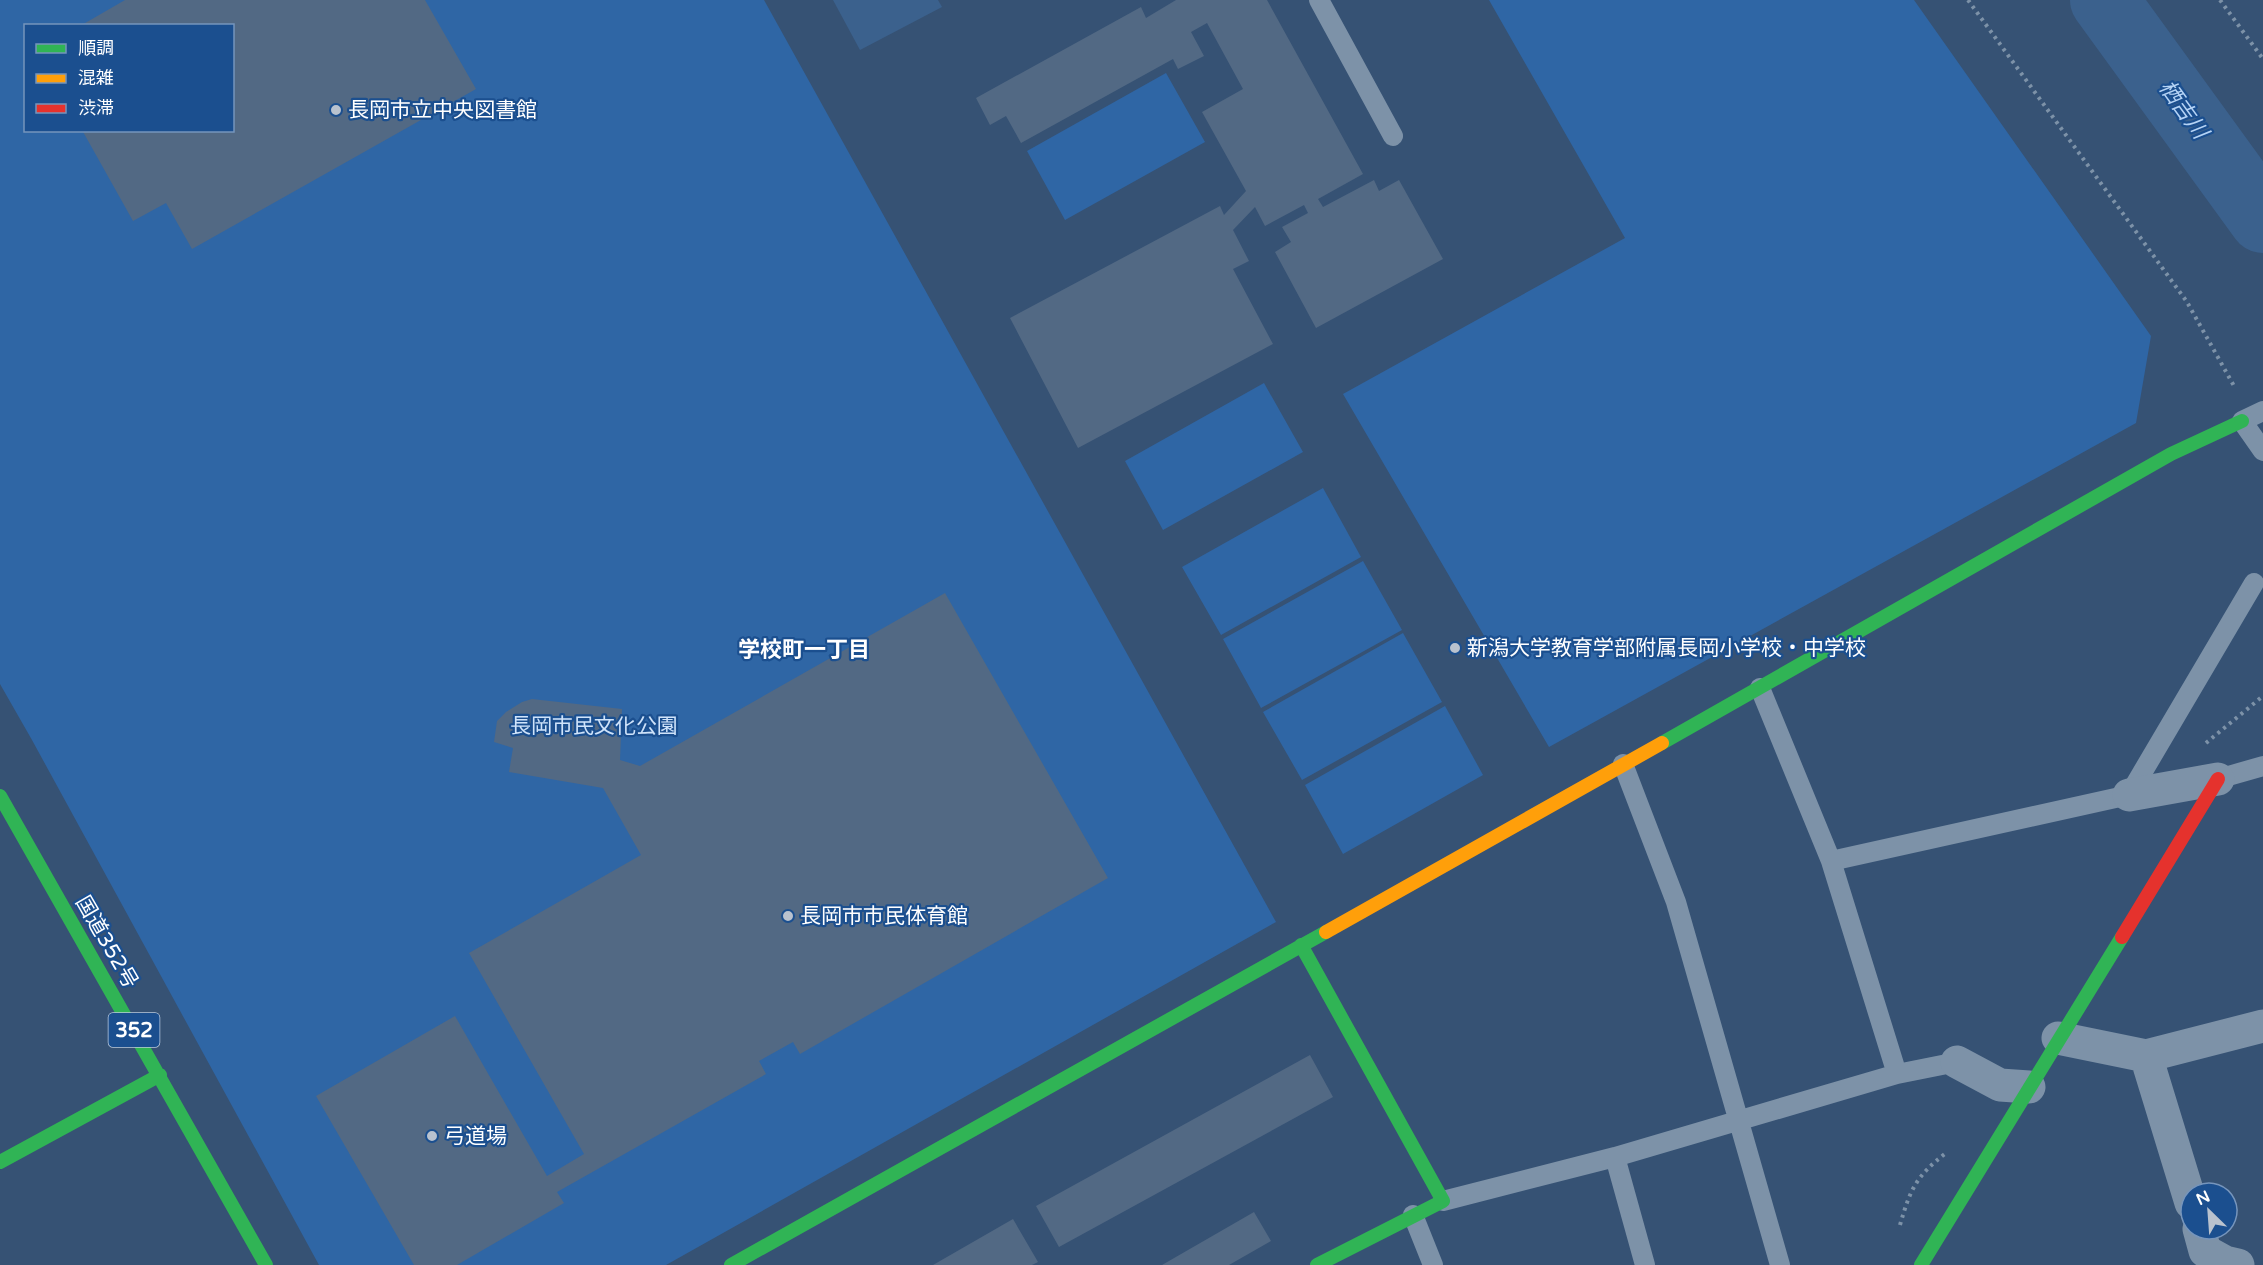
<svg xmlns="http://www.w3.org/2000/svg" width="2263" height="1265" viewBox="0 0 2263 1265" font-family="'Varela Round','Noto Sans JP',sans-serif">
  <rect width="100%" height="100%" fill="#365274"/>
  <!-- green -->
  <path fill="#2f66a5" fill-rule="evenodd" d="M0,0H764L1276,922L666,1265H319L32,740L0,684ZM26,26H232V130H26Z
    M1489,0H1914L2151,336L2136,423L1549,747L1343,394L1625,238Z
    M1166,73L1205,142L1065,220L1027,151Z
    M1264,383L1303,452L1163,530L1125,461Z
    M1323,488L1361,557L1221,635L1182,567Z
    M1363,561L1402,630L1261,708L1223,639Z
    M1403,633L1442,702L1302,780L1263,712Z
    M1445,706L1483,775L1343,854L1305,785Z"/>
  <!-- water -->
  <path fill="#3b618d" d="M833,0H938L942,7L860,50Z"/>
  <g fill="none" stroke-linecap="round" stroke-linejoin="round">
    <!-- river -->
    <path stroke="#3b618d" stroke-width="68" d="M2104,0L2263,219"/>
  </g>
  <!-- building -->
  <path fill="#526984" d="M125,0H425L476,89L192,249L166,203L133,221L82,130H232V26H80Z
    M1176,0H1267L1363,174L1318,199L1323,207L1374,180L1379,191L1399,180L1443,259L1316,328L1275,252L1291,242L1282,227L1308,213L1304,205L1265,226L1255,207L1233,230L1249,261L1233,269L1273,344L1078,448L1010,318L1220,206L1224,215L1246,191L1202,112L1243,89L1207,23L1191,32L1204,56L1178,69L1173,59L1021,143L1006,116L990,125L976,98L1141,7L1146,18Z
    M945,593L1108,878L800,1054L793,1042L759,1061L766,1074L557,1192L564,1203L457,1265H414L316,1096L455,1016L547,1176L584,1154L469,953L641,855L603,788L509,772L513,748L494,742L497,721L506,712L522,702L532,699L622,709L620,760L640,766Z
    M1310,1055L1333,1097L1059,1247L1036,1206Z
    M1254,1212L1271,1241L1229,1265H1162Z
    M1013,1219L1038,1262L1032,1265H933Z"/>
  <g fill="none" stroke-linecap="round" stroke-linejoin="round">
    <!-- path -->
    <path stroke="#7d92a8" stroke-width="4" stroke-dasharray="3 4.5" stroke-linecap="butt" d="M1968,0L2187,302L2234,386
      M2220,0L2263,59
      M2206,743L2263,696
      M1900,1225C1910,1190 1916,1176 1946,1153"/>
    <!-- lane -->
    <path stroke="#7d92a8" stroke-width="20" d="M1319,0L1393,136
      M2263,411L2242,421L2263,451
      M1623,764L1676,902L1780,1265
      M2218,779L2263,766
      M1831,861L2129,795L2254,583
      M1897,1074L1957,1062
      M1615,1157L1645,1265
      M1443,1201L1615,1157L1897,1074L1831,861L1760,688
      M1413,1215L1433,1265"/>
    <!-- street -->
    <path stroke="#7d92a8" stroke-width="33" d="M2129,795L2218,779
      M2058,1038L2146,1056L2191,1203
      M2146,1056L2263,1026
      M1957,1062L2000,1085L2029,1087
      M2199,1229L2205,1251L2225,1262L2238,1265"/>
    <!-- fast -->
    <path stroke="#30b455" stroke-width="14" d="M1662,743L2171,454L2242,421
      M0,796L266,1265
      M1301,945L1443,1201L1317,1265
      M0,1162L160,1075
      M731,1265L1326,932
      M1921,1265L2122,937"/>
    <!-- slow -->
    <path stroke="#ff9f0a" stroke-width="14" d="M1326,932L1662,743"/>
    <!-- jam -->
    <path stroke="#e5322d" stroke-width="14" d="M2122,937L2218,779"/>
  </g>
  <!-- markers -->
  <g fill="#b9c2ce" stroke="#1b4f8f" stroke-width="2">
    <circle cx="336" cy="110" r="6"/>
    <circle cx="1455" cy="648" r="6"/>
    <circle cx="788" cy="916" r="6"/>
    <circle cx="432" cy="1136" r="6"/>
  </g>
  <g text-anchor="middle" stroke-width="4.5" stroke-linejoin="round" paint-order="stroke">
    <!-- shield labels -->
    <rect fill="#1b4f8f" stroke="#bbcadd" stroke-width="1.5" x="108.5" y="1013" width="51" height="34" rx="4.5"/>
    <g font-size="20" font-weight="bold" fill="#fff">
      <text x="134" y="1037">352</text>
    </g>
    <!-- poi labels -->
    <g font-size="21" fill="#fff" stroke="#1b4f8f" text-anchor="start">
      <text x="348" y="117">長岡市立中央図書館</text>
      <text x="1467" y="655">新潟大学教育学部附属長岡小学校・中学校</text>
      <text x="800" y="923">長岡市市民体育館</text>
      <text x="444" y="1143">弓道場</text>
    </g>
    <!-- park labels -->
    <g font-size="21" fill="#cfe3fa" stroke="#1b4f8f">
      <text x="594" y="733">長岡市民文化公園</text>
    </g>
    <!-- street labels -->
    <g font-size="21" fill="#fff" stroke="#1b4f8f">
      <text transform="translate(107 942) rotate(60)" y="7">国道352号</text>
    </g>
    <!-- water labels -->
    <g font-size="22" font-style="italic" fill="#b5d3f5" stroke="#1b4f8f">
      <text transform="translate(2184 109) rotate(54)" y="8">栖吉川</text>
    </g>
    <!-- neighbourhood labels -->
    <g font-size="22" font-weight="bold" fill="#fff" stroke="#1b4f8f">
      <text x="804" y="657">学校町一丁目</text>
    </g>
  </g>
  <!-- legend -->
  <rect x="24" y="24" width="210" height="108" fill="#1b4f8f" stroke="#7695bc" stroke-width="1.5"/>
  <rect x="36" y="44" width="30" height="9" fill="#30b455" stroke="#7695bc" stroke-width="1.5"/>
  <text x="78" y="54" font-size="18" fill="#ffffff">順調</text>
  <rect x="36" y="74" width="30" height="9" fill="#ff9f0a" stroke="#7695bc" stroke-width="1.5"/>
  <text x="78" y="84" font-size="18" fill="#ffffff">混雑</text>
  <rect x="36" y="104" width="30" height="9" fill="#e5322d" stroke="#7695bc" stroke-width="1.5"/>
  <text x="78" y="114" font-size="18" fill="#ffffff">渋滞</text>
  <!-- north arrow -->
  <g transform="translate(2209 1211) rotate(335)"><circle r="28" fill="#1b4f8f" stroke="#7695bc" stroke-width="1.5"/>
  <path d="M0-4.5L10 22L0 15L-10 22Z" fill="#b9c2ce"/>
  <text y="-9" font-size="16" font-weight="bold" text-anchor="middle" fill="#ffffff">N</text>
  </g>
</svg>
